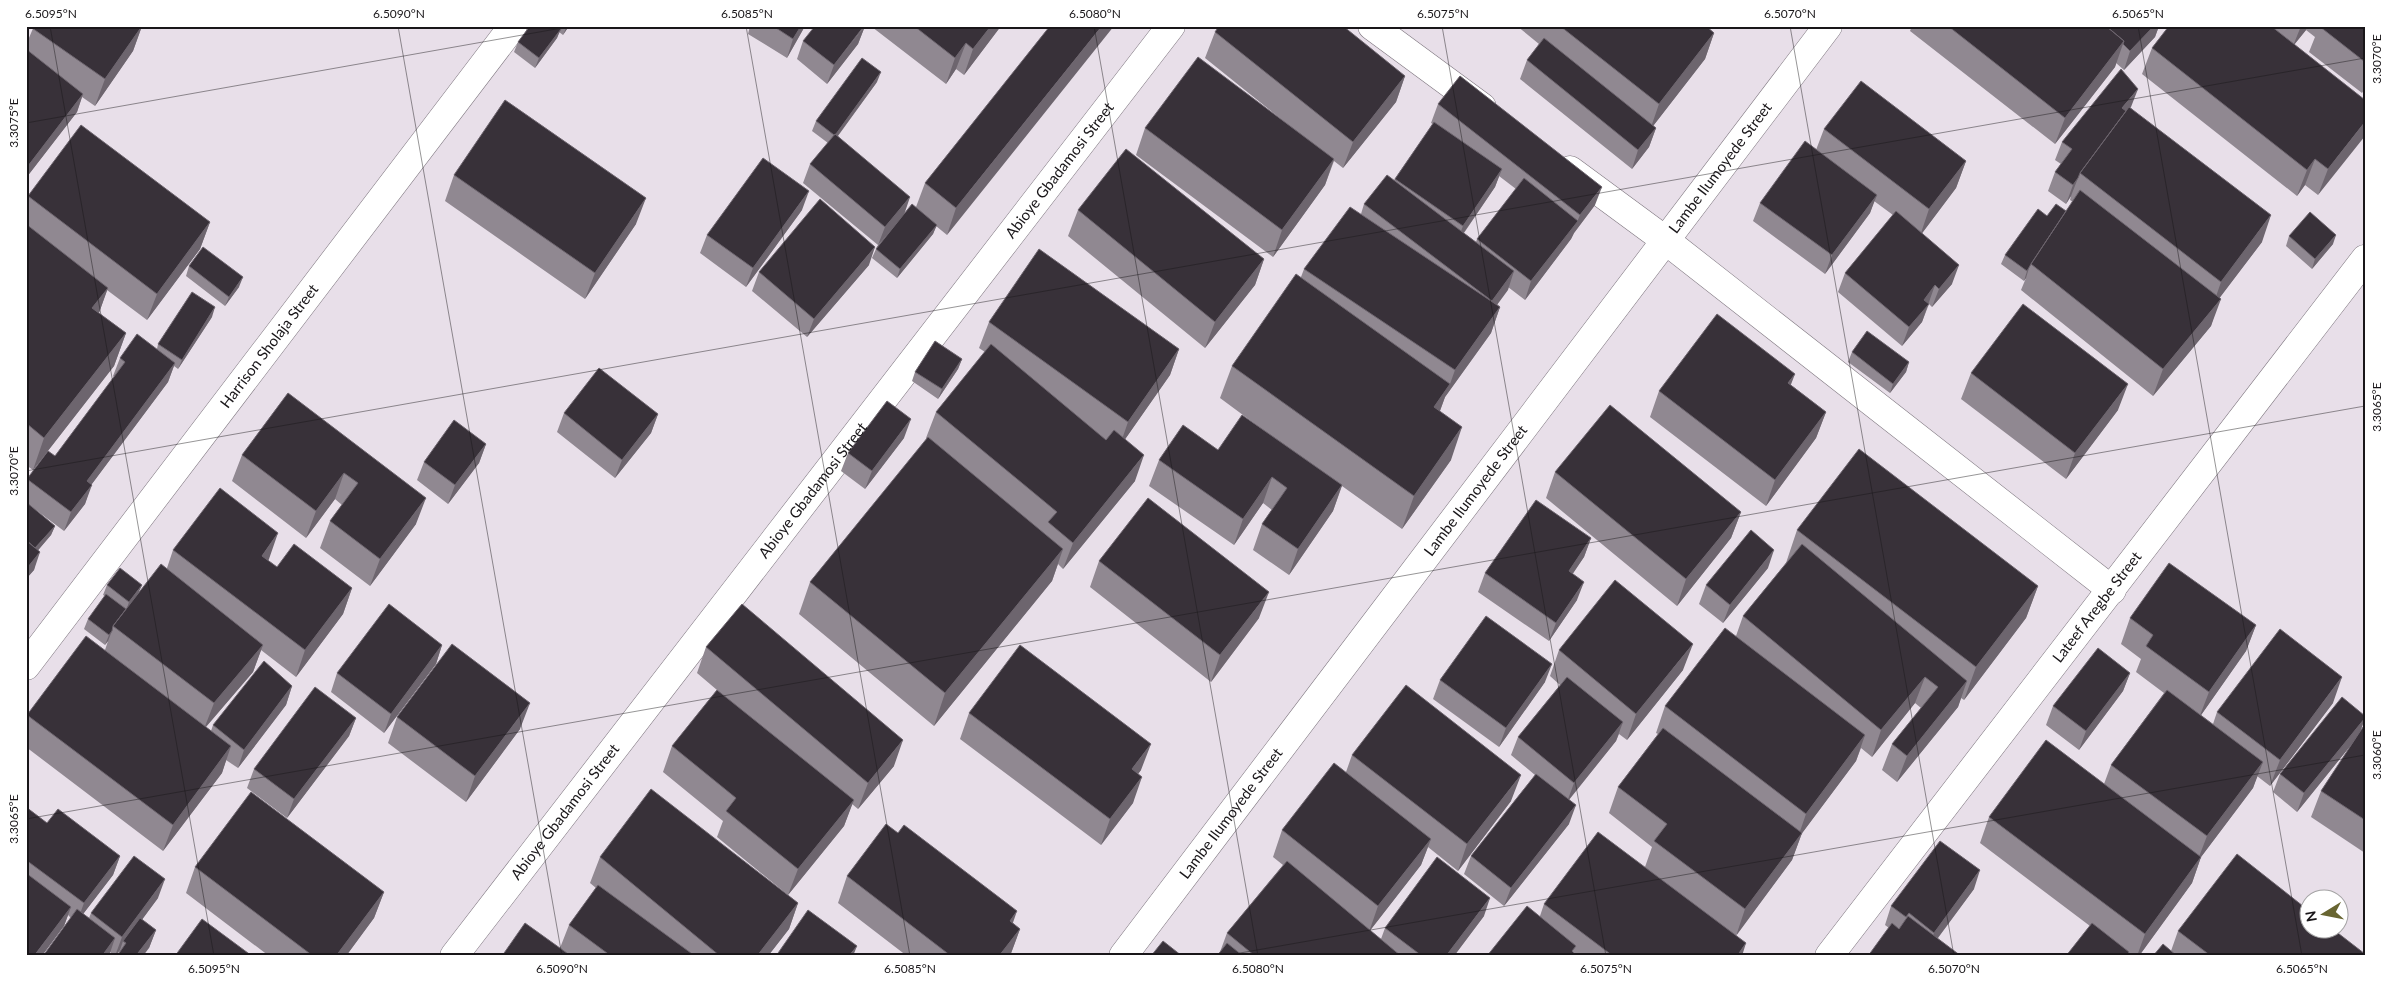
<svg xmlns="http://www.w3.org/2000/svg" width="2391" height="982" viewBox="0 0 2391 982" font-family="Lato,sans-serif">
  <rect width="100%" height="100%" fill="#e8dfe9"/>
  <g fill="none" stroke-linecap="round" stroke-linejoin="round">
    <defs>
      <g id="minor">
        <path d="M1372,26L1482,107"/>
        <path d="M1570,170L1665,240L2112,590"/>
        <path id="s1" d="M26,666L513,26"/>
        <path id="s2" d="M454,956L1171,26"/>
        <path id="s3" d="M1123,956L1828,26"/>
        <path id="s4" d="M1829,956L2365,259"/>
      </g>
    </defs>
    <!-- minor casing -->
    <use href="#minor" stroke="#7d757e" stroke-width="29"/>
    <!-- minor -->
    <use href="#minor" stroke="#fff" stroke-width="28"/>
  </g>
  <!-- wall -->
  <path fill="#908891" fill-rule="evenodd" d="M34,26H142L133,51L95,106L82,97L77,112L26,178V45Z
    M530,26H569L563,35L559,32L557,38L535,68L514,52L518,42Z
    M750,26H805L787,58L748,34Z
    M865,26L858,44L827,84L797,59L803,41Z
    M872,26H1001L964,75L956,69L946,84L872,27Z
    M1050,26L947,235L936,226L933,234L897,278L872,258L876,249L878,245L803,183L810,164L828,143L812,131L816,121L877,82L838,136L904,214L916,207L925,183Z
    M1517,26H1706L1714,33L1705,59L1653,126L1656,128L1649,147L1632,169L1520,79L1527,60L1539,44Z
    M1912,26H2159L2155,37L2124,70L2116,63L2115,67L2055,144L1910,31Z
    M2169,26H2365V89L2362,93L2309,52L2315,37L2306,30L2294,45L2365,100L2318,195L2305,185L2297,196L2142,74L2152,48Z
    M1215,32L1405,76L1396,102L1343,168L1334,161L1325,185L1273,257L1136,155L1145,128L1296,131L1205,58Z
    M1438,104L1595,205L1574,233L1571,239L1525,300L1508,287L1497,304L1500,307L1491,333L1445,397L1440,411L1451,460L1402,529L1342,486L1333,511L1289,575L1253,550L1262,524L1272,510L1263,503L1234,545L1149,486L1159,460L1218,450L1266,432L1220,398L1232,366L1301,277L1304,269L1361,214L1364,204L1394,180L1433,124L1431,123ZM1499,176L1516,189L1477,239L1476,242L1464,233L1495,187Z
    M2131,108L2262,242L2219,298L2211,326L2153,396L2021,290L2026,278L2024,281L2001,264L2005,255L2047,216L2066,211L2073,202L2070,200L2071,196L2066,204L2048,191L2055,172L2061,164L2055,160L2062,142Z
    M1824,129L1966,161L1956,188L1922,233L1952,284L1932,307L1929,304L1922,322L1902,346L1838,292L1845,273L1893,215L1874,201L1870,213L1825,274L1753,221L1760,203L1816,150Z
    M454,175L636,224L585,299L445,201Z
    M28,196L210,222L200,249L147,320L107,290L99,313L126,333L114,366L33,470L26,465V202Z
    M802,210L746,287L700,253L707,235Z
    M1078,210L1264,259L1255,285L1205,348L1068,236Z
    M2289,236L2333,244L2312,269L2286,246Z
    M869,265L807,337L752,291L759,272Z
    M189,266L239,287L225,306L186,276Z
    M212,317L178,369L174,366L168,382L91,485L85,504L64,531L32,507L55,526L51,535L38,550L34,570L26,579L27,479L55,456L114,377L113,376L120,358L157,349L158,344Z
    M989,322L1179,349L1170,375L1125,439L1135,481L1063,569L1058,564L1052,581L934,726L799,614L810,582L927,439L926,438L936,412L985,352L979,348Z
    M1852,352L1909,362L1906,372L1890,393L1848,362Z
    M962,359L958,369L938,399L912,381L915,372Z
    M1971,373L2118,410L2066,479L1961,399Z
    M1791,385L1826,412L1816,438L1766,506L1650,417L1659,391Z
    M288,393L416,524L370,586L320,548L330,521L342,505L335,499L306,538L232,481L242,455Z
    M564,413L658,414L651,433L615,478L557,432Z
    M904,438L865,489L841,471L848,453Z
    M486,444L479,463L448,504L417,480L424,462Z
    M1555,472L1741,512L1731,538L1677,606L1546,498Z
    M1797,530L2038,586L2026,618L1964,700L1961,698L1958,707L1897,782L1882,770L1892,744L1921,708L1915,703L1872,757L1861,748L1856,761L1802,833L1792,860L1736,935L1742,956H1487L1540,916L1544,904L1645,867L1652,847L1609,813L1618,787L1658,734L1656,733L1665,706L1736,636L1743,616L1786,563Z
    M1591,538L1584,557L1572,574L1577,600L1549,641L1478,592L1485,573Z
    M173,550L269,559L268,560L277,567L352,588L343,614L296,677L261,650L253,672L206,727L211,731L213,725L292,686L286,705L238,768L226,760L222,773L163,851L26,747V718L27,715L105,650L108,641L105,645L84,629L88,619L105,596L103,595L107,585L138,593L167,568Z
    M1099,561L1259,618L1211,682L1090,587Z
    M1768,568L1723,623L1699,604L1706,585Z
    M2130,618L2256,625L2246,651L2201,715L2213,724L2217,712L2333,703L2270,786L2257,776L2253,788L2201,857L2192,883L2139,956H2130L2128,954L2127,956H2066L2090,926L1980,843L1989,817L2104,784L2111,765L2164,693L2136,672L2141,659L2121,644Z
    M442,645L436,664L384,733L331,692L337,673Z
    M706,647L894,766L858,809L852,804L844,826L788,895L798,903L789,929L768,956H502L560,948L569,925L596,888L590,883L600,857L788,895L717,837L723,821L663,772L672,746L717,690L697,673Z
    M1559,650L1683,670L1627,740L1619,734L1616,741L1569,800V824L1504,906L1464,874L1471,856L1535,775L1511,755L1518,737L1560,685L1550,676Z
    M2130,673L2123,691L2079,750L2046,725L2053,706Z
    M1440,680L1545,682L1499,747L1433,699Z
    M969,713L1141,770L1138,774L1133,803L1101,845L960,739Z
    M2365,716V719L2360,732L2365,724V853L2311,817L2321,791L2352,744L2297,812L2273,792L2280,774Z
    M397,717L520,729L466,802L388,743Z
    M356,718L349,736L287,818L247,788L254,769Z
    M1352,755L1511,801L1458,871L1428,847L1421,865L1370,930L1381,939L1385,928L1484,916L1454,956H1217L1220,952L1227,933L1283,865L1273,857L1282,830L1346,772Z
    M26,807L47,823L120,856L113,875L83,914L89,918L91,913L158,898L142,919L156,930L149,948L118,953L120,950L115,956L110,952L109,956L68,915L64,926L26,956Z
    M195,867L384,892L374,918L346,956H269L186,893Z
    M847,876L1013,923L1020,929L1010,956H907L838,903Z
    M1974,889L1938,938L1889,928L1885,925L1891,906Z
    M2178,931L2365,956H2153L2171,951Z"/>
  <!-- shaded-wall -->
  <path fill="#6d656e" d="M142,26L133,51L95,106L105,79Z
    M567,26H569L563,35Z
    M801,26H805L787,58L793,39Z
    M865,26L858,44L827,84L834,65Z
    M991,26H1001L964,75L973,49Z
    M1102,26H1114L947,235L956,208Z
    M2154,26H2159L2155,37L2124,70L2130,51Z
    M2301,26H2307L2306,30L2293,46Z
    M561,29L557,38L535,68L539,58Z
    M1714,33L1705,59L1650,130L1659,104Z
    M2124,41L2115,67L2055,144L2065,118Z
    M966,43L956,69L946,84L955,58Z
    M881,72L877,82L831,145L835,135Z
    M1405,76L1396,102L1343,168L1353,142Z
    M2138,89L2131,107L2124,116L2122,108Z
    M83,94L77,112L26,178V171L28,166Z
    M2365,122V136L2318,195L2328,169Z
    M1656,128L1649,147L1632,169L1638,150Z
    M1334,159L1325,185L1273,257L1282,230Z
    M2315,159L2305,185L2297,196L2307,170Z
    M1966,161L1956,188L1920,236L1929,209Z
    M1502,169L1495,187L1456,244L1463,226Z
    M2078,178L2071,196L2066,204L2073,185Z
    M1602,187L1595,205L1574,233L1571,239L1525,300L1531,281L1577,222L1580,215Z
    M809,191L802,210L746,287L753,268Z
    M1877,195L1870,213L1825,274L1832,255Z
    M910,197L904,215L878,245L885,227Z
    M646,198L636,224L585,299L595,273Z
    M2271,215L2262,242L2212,308L2221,282Z
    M210,222L200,249L147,320L157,294Z
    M937,225L933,234L897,278L900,269Z
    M2336,235L2333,244L2312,269L2315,259Z
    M875,247L869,265L807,337L814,319Z
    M1264,259L1255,285L1205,348L1215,322Z
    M1959,265L1952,284L1932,307L1939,289Z
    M2029,268L2026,278L2024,281L2027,271Z
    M1514,271L1508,290L1486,320L1492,301Z
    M243,277L239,287L225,306L229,297Z
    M1935,285L1922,322L1902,346L1909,327L1924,300Z
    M108,288L96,321L92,308Z
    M2221,299L2211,326L2153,396L2163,369Z
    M215,307L212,317L178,369L182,360Z
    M1500,307L1491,333L1445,397L1438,416L1434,407L1450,384L1455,370Z
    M126,333L114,366L33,470L44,438Z
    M1179,349L1170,375L1119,448L1128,422Z
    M962,359L958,369L938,399L942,389Z
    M1909,362L1906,372L1890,393L1893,384Z
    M175,363L168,382L80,500L87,481Z
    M1795,374L1785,400L1788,383Z
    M2128,384L2118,410L2066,479L2075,453Z
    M1826,412L1816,438L1766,506L1775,480Z
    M658,414L651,433L615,478L622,460Z
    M911,419L904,438L865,489L872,471Z
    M1462,427L1451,460L1402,529L1414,496Z
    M486,444L479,463L448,504L455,485Z
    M1144,455L1135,481L1063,569L1073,543Z
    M344,473L335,499L306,538L316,511Z
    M1272,477L1263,503L1234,545L1243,519Z
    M92,485L85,504L64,531L71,512Z
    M1342,485L1333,511L1289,575L1298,549Z
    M426,498L416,524L370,586L380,559Z
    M1741,512L1731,538L1677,606L1686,579Z
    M55,526L51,535L29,561L33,551Z
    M278,533L269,559L252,582L262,556Z
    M1591,538L1584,557L1562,590L1569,571Z
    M1063,549L1052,581L934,726L945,693Z
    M1774,550L1768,568L1723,623L1730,605Z
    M40,552L34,570L26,579V571L28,567Z
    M1584,582L1577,600L1549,641L1556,623Z
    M142,585L138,594L126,611L129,602Z
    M2038,586L2026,618L1964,700L1976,667Z
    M352,588L343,614L296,677L305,650Z
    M1269,592L1259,618L1211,682L1220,655Z
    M2256,625L2246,651L2199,718L2209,692Z
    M112,631L108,641L105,645L109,635Z
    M1693,644L1683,670L1627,740L1636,714Z
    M263,645L253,672L204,729L214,703Z
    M442,645L436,664L384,733L391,714Z
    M1552,664L1545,682L1499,747L1506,728Z
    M2130,673L2123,691L2079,750L2086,731Z
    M1925,677L1915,703L1872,757L1881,730Z
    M2342,677L2333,703L2270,786L2280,760Z
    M1967,681L1958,707L1897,782L1907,756Z
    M292,686L286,705L238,768L244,750Z
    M530,703L520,729L466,802L475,776Z
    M356,718L349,736L287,818L294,799Z
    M2365,718L2359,735L2297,812L2304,793Z
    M1623,722L1616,741L1567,802L1574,783Z
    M1865,735L1856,761L1797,840L1806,814Z
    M903,740L894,766L858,809L868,783Z
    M1151,744L1141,770L1122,795L1132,769Z
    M231,746L222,773L163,851L173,825Z
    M2263,762L2253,788L2201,857L2192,883L2139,956H2137L2145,934L2197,862L2207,836Z
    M1521,775L1511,801L1458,871L1467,844Z
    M1142,777L1133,803L1101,845L1110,819Z
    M854,800L844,826L788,895L798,869Z
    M1576,805L1569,824L1504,906L1511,888Z
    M1802,833L1792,860L1736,936L1745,909Z
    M1431,839L1421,865L1369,932L1378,906Z
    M120,856L113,875L77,922L84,903Z
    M1980,870L1974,889L1928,951L1934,933Z
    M165,879L158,898L125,943L123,941L120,950L115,956L122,937Z
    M384,892L374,918L346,956H336Z
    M1490,898L1484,916L1454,956H1446Z
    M798,903L789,929L768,956H757Z
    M71,907L64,926L42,956H34Z
    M1017,911L1008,937L1010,921Z
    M1020,929L1010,956H999Z
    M156,930L149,948L143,956H137L138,953Z
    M115,938L109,956H102Z
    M1746,943L1742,956H1737Z
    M857,946L853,956H849Z"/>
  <!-- building -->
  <path fill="#383139" stroke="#6d656e" d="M34,26H142L105,79L32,28Z
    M530,26H557L561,29L539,58L518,42Z
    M773,26H801L793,39Z
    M815,26H864L834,65L803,41Z
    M914,26H991L973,49L966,43L955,58Z
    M1050,26H1102L956,208L925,183Z
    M1219,26H1343L1405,76L1353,142L1215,32Z
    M1560,26H1706L1714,33L1659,104Z
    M1948,26H2106L2124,41L2065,118Z
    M2106,26H2154L2130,51L2123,44L2124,41Z
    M2169,26H2271L2365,100V122L2328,169L2315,159L2307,170L2152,48Z
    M2319,26H2365V62Z
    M1544,38L1656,128L1638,150L1527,60Z
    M26,49L83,94L28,166L26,165Z
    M1198,57L1334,159L1282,230L1145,128Z
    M862,58L881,72L836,134L834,135L816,121Z
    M2121,69L2138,89L2122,108L2126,111L2080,173L2078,178L2073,185L2055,172L2072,149L2062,142Z
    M1460,76L1602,187L1580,215L1438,104Z
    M1861,81L1966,161L1929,209L1824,129Z
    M505,100L646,198L595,273L454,175Z
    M2129,107L2271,215L2221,282L2080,173Z
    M1434,122L1502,169L1463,226L1395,179Z
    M81,125L210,222L157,294L28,196Z
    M835,134L910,197L885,227L810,164Z
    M1805,141L1877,195L1832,255L1760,203Z
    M1126,149L1264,259L1215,322L1078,210Z
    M763,158L809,191L753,268L707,235Z
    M1387,175L1514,271L1492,301L1364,204Z
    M1524,178L1578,221L1531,281L1477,239Z
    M2080,190L2221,299L2163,369L2031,264Z
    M820,199L875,247L814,319L759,272Z
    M912,204L937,225L900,269L876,249Z
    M2056,204L2066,211L2031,264L2027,271L2005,255L2038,209L2047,216Z
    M1350,207L1500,307L1455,370L1304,269Z
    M1896,211L1959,265L1939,289L1935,285L1924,300L1929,304L1909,327L1845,273Z
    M2310,212L2336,235L2315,259L2289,236Z
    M26,224L108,288L92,308L126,333L44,438L26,423Z
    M203,247L243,277L229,297L189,266Z
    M1039,249L1179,349L1128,422L989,322Z
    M1296,274L1450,384L1434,407L1462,427L1414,496L1232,366Z
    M192,292L215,307L182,360L158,344Z
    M2023,304L2128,384L2075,453L1971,373Z
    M1717,314L1795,374L1788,383L1826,412L1775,480L1659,391Z
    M1867,331L1909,362L1893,384L1852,352Z
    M137,334L175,363L87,481L92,485L71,512L27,479L48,451L55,456L125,362L120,358Z
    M935,341L962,359L942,389L915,372Z
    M991,344L1106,440L1114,430L1144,455L1073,543L1048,522L1057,512L936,412Z
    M599,368L658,414L622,460L564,413Z
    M288,393L426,498L380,559L330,521L358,483L344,473L316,511L242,455Z
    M887,401L911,419L872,471L848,453Z
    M1610,405L1741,512L1686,579L1555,472Z
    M1242,415L1342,485L1298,549L1262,524L1287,488L1272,477L1243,519L1159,460L1183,425L1218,450Z
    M454,420L486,444L455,485L424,462Z
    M928,437L1063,549L945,693L810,582Z
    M1859,449L2038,586L1976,667L1797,530Z
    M220,488L278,533L262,556L277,567L294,544L352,588L305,650L173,550Z
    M1148,498L1269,592L1220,655L1099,561Z
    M1536,500L1591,538L1569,571L1584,582L1556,623L1485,573Z
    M26,502L55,526L35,548L26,540Z
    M1751,530L1774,550L1730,605L1706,585Z
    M26,540L40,552L28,567L26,566Z
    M1802,544L1967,681L1907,756L1892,744L1938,687L1925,677L1881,730L1743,616Z
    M2169,563L2256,625L2209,692L2146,646L2153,635L2130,618Z
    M161,564L263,645L214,703L113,626Z
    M120,568L142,585L129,602L107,585Z
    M1615,580L1693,644L1636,714L1559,650Z
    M106,594L126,609L113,626L112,631L109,635L88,619Z
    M389,604L442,645L391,714L337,673Z
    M742,604L903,740L868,783L706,647Z
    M1486,616L1552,664L1506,728L1440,680Z
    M1725,628L1865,735L1806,814L1665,706Z
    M2280,629L2342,677L2280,760L2217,712Z
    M86,636L231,746L173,825L27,715Z
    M452,644L530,703L475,776L397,717Z
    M1020,645L1151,744L1132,769L1142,777L1110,819L969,713Z
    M2098,648L2130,673L2086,731L2053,706Z
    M264,661L292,686L244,750L213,725Z
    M1567,677L1623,722L1574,783L1518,737Z
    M1406,685L1521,775L1467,844L1352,755Z
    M315,687L356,718L294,799L254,769Z
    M717,690L854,800L798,869L726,811L736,798L672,746Z
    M2167,690L2263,762L2207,836L2111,765Z
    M2342,697L2365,716V718L2304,793L2280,774Z
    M2365,724V820L2321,791Z
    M1663,728L1802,833L1745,909L1654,841L1667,824L1618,787Z
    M2046,740L2201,857L2145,934L1989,817Z
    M1334,763L1431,839L1378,906L1282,830Z
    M1536,774L1576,805L1511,888L1471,856Z
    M651,789L798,903L757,956H720L600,857Z
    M251,792L384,892L336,956H313L195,867Z
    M26,807L47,823L58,809L120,856L84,903L26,860Z
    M886,824L898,833L904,825L1017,911L1010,921L1020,929L999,956H951L847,876Z
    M1598,832L1746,943L1737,956H1613L1544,904Z
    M1940,841L1980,870L1934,933L1909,913L1906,917L1891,906Z
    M2237,854L2308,910V930H2334L2365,954V956H2211L2178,931Z
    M134,856L165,879L122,937L91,913Z
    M1437,857L1490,898L1446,956H1422L1385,928Z
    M1287,861L1401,956H1255L1227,933Z
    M26,873L71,907L34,956H26Z
    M598,885L695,956H611L569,925Z
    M1527,906L1576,946L1572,951L1577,956H1487Z
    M77,909L115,938L102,956H43Z
    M808,910L857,946L849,956H776Z
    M1908,916L1961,956H1868L1892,923L1899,929Z
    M140,918L156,930L138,953L142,956H117L126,943L123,941Z
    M202,919L252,956H175Z
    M525,923L571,956H502Z
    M2092,923L2129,952L2126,956H2066Z
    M1163,941L1182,956H1151Z
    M1227,943L1243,956H1217Z
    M2163,944L2177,956H2153Z"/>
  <!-- ticks -->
  <path fill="none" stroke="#191619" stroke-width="1" stroke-opacity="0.45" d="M50,26L214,956M398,26L562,956M746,26L910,956M1094,26L1258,956M1442,26L1606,956M1790,26L1954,956M2138,26L2302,956M26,123L573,26M26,471L2365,58M26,819L2365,406M1223,956L2365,755"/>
  <g text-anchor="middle" stroke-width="5" stroke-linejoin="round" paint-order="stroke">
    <!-- street labels -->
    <g font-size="15" fill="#191619" stroke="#fff">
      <text dy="5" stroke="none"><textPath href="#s3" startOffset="989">Lambe Ilumoyede Street</textPath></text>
      <text dy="5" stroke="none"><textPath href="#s2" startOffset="992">Abioye Gbadamosi Street</textPath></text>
      <text dy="5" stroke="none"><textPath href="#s1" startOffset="402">Harrison Sholaja Street</textPath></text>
      <text dy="5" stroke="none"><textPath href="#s2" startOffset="588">Abioye Gbadamosi Street</textPath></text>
      <text dy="5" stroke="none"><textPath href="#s3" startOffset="584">Lambe Ilumoyede Street</textPath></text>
      <text dy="5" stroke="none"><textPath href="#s4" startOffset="440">Lateef Aregbe Street</textPath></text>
      <text dy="5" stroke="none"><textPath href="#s2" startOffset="182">Abioye Gbadamosi Street</textPath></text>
      <text dy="5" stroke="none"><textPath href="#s3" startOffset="179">Lambe Ilumoyede Street</textPath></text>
    </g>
  </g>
  <!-- border -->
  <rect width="2391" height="982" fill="none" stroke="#ffffff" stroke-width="55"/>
  <!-- north arrow -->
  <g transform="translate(2324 914) rotate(260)"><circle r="24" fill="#ffffff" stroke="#a3a2a3"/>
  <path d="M0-4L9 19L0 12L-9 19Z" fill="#686531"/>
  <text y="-8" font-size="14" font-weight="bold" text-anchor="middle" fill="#191619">N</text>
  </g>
  <rect x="28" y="28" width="2336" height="926" fill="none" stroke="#191619" stroke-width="2"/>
  <g font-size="12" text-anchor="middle" fill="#191619">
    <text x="51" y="18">6.5095°N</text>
    <text x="399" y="18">6.5090°N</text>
    <text x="747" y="18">6.5085°N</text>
    <text x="1095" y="18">6.5080°N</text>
    <text x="1443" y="18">6.5075°N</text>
    <text x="1790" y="18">6.5070°N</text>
    <text x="2138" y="18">6.5065°N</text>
    <text transform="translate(2377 59) rotate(-90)" y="4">3.3070°E</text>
    <text transform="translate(14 123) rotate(-90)" y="4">3.3075°E</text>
    <text transform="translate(2377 407) rotate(-90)" y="4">3.3065°E</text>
    <text transform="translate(14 471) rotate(-90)" y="4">3.3070°E</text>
    <text transform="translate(2377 755) rotate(-90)" y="4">3.3060°E</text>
    <text transform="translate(14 819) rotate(-90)" y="4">3.3065°E</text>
    <text x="214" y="973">6.5095°N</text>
    <text x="562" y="973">6.5090°N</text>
    <text x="910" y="973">6.5085°N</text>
    <text x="1258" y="973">6.5080°N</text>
    <text x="1606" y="973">6.5075°N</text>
    <text x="1954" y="973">6.5070°N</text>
    <text x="2302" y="973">6.5065°N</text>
  </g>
</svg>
